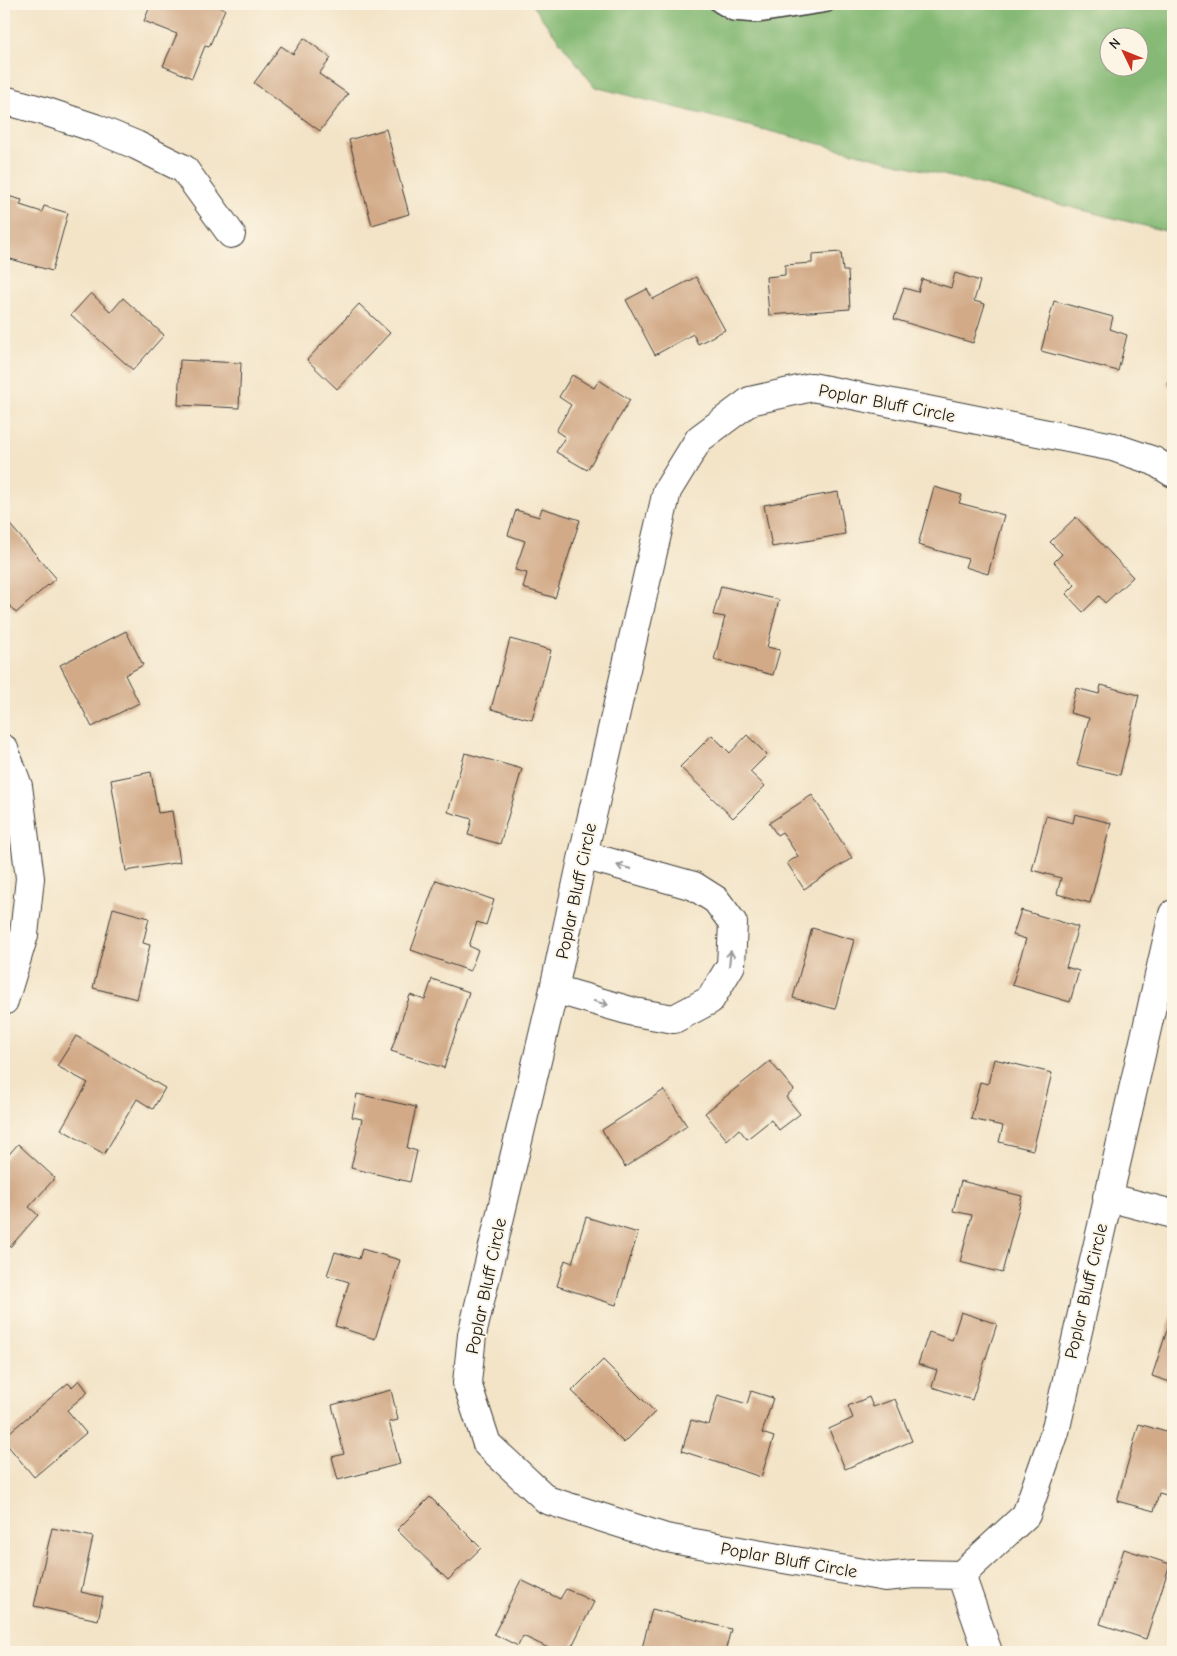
<svg xmlns="http://www.w3.org/2000/svg" width="1177" height="1656" viewBox="0 0 1177 1656" font-family="'Comic Neue',sans-serif">
  <rect width="100%" height="100%" fill="#fcf5e5"/>
  <filter id="ink" filterUnits="userSpaceOnUse"><feTurbulence type="fractalNoise" baseFrequency=".02" numOctaves="2"/><feDisplacementMap in="SourceGraphic" scale="10" xChannelSelector="R" yChannelSelector="G"/><feConvolveMatrix kernelMatrix="1 2 1 2 8 2 1 2 1" color-interpolation-filters="sRGB"/></filter>
  <filter id="wash" filterUnits="userSpaceOnUse"><feTurbulence type="fractalNoise" baseFrequency=".0096" numOctaves="4" result="noise"/><feDisplacementMap in="SourceGraphic" scale="20" xChannelSelector="R" yChannelSelector="G"/><feGaussianBlur stdDeviation="1.12" result="paint"/><feColorMatrix in="noise" values="0 0 0 0 0 0 0 0 0 0 0 0 0 0 0 0 0 1.4 0 .05"/><feComposite in="paint" operator="in"/></filter>
  <g filter="url(#wash)">
    <rect width="100%" height="100%" fill="#f3e4c8"/>
    <!-- forest -->
    <path fill="#85b974" stroke="#506a48" fill-rule="evenodd" d="M531,4H1173V233L595,87ZM1110,38H1140V68H1110Z"/>
    <g id="blocks">
      <!-- building -->
      <path fill="#d2aa88" d="M151,4H212L225,9L209,47L205,46L192,78L163,66L177,34L144,21Z
        M304,38L331,58L319,74L348,94L320,131L254,83L281,46L293,54Z
        M386,129L409,214L372,225L349,140Z
        M4,195L22,200L20,205L42,212L44,206L68,213L52,271L4,257Z
        M841,252L843,271H848L850,309L769,315L766,277L785,275V265L812,263V254Z
        M955,273L980,281L974,301L985,304L973,343L894,319L904,288L918,292L922,279L951,288Z
        M696,277L725,330L698,344L693,334L655,355L626,300L647,289L653,299Z
        M91,293L111,312L123,298L164,335L133,370L71,315Z
        M1054,301L1113,317L1110,329L1127,335L1118,371L1041,351Z
        M359,304L390,333L337,389L307,360Z
        M180,360L241,363L239,408L178,405Z
        M1173,373V388L1167,384Z
        M572,375L594,388L599,380L630,400L587,470L556,452L565,437L556,431L571,405L559,397Z
        M934,487L962,495L959,503L1004,515L988,574L965,567L968,559L918,545Z
        M838,492L845,534L772,547L764,505Z
        M542,508L580,520L555,598L523,588L527,573L515,570L525,541L508,535L516,510L539,517Z
        M1076,517L1133,577L1105,603L1099,596L1083,612L1066,594L1075,585L1054,562L1062,554L1050,542Z
        M5,519L56,578L16,613L4,599Z
        M721,586L779,600L767,647L780,650L773,675L714,660L725,617L713,615Z
        M126,631L143,665L125,675L139,703L92,727L60,665Z
        M510,639L551,650L532,720L491,709Z
        M1101,685L1139,695L1120,775L1077,765L1089,718L1070,713L1076,688L1099,694Z
        M712,735L730,753L747,735L767,755L750,772L765,786L733,818L680,767Z
        M465,753L522,769L500,844L468,835L472,819L448,812Z
        M151,772L158,813L172,811L180,862L126,871L111,780Z
        M812,795L852,858L804,889L787,863L798,856L782,832L777,835L769,823Z
        M1075,814L1111,823L1090,903L1057,894L1061,878L1032,870L1046,816L1073,823Z
        M436,880L494,900L486,925L477,922L469,946L478,950L470,971L411,950Z
        M113,908L149,918L143,943L150,945L137,999L93,988Z
        M1021,910L1078,927L1066,967L1079,971L1070,1002L1012,985L1026,939L1013,935Z
        M812,928L854,940L835,1009L793,998Z
        M432,979L469,992L444,1068L391,1051L410,995L425,1000Z
        M76,1036L165,1088L153,1109L137,1099L104,1154L61,1129L88,1083L57,1066Z
        M994,1059L1052,1073L1033,1150L999,1142L1003,1126L971,1119L980,1082L988,1084Z
        M770,1061L794,1090L786,1097L800,1114L779,1130L771,1120L747,1139L739,1129L727,1140L705,1113Z
        M664,1090L687,1126L625,1167L602,1130Z
        M357,1094L416,1107L407,1148L417,1151L410,1182L351,1168L362,1119L352,1117Z
        M18,1144L55,1178L29,1207L38,1215L10,1247L4,1241V1160Z
        M961,1181L1022,1196L1002,1273L960,1262L972,1215L953,1211Z
        M586,1217L638,1233L616,1305L557,1286L565,1260L572,1263Z
        M362,1249L400,1260L375,1339L335,1326L349,1282L327,1275L335,1252L359,1259Z
        M961,1312L997,1324L972,1400L932,1387L937,1370L918,1364L929,1332L952,1340Z
        M1173,1312V1383L1152,1376Z
        M603,1360L655,1412L624,1443L572,1391Z
        M79,1380L88,1392L67,1410L86,1433L34,1477L4,1441V1437L68,1383L72,1387Z
        M391,1390L398,1420L389,1422L400,1464L338,1480L332,1457L344,1454L332,1405Z
        M751,1391L773,1398L762,1433L774,1437L761,1477L682,1451L691,1420L709,1425L718,1395L747,1404Z
        M869,1397L873,1407L895,1399L912,1441L845,1469L829,1429L853,1418L848,1406Z
        M1139,1424L1173,1434V1487L1171,1496L1159,1493L1154,1511L1117,1501Z
        M430,1497L481,1548L448,1580L397,1530Z
        M52,1528L93,1537L81,1592L103,1597L98,1620L34,1606Z
        M1124,1549L1170,1564L1146,1639L1100,1624Z
        M521,1580L560,1599L566,1589L594,1602L569,1652H557L523,1636L518,1646L494,1634Z
        M652,1609L731,1629L725,1652H641Z"/>
    </g>
  </g>
  <g filter="url(#ink)">
    <use href="#blocks" fill-opacity="0" stroke="#3c3a36" stroke-width="1"/>
    <g fill="none" stroke-linecap="round" stroke-linejoin="round">
      <defs>
        <path id="lane" d="M718,4L733,13L757,15L827,4"/>
        <path id="street" d="M4,100L47,112L95,128L136,145L184,169L231,234
          M1173,473L1154,461L1113,447L812,387L750,401L699,439L667,491L583,855L554,989L472,1335L467,1383L487,1444L547,1500L666,1538L885,1577L914,1574L961,1575L1026,1515L1055,1432L1173,914
          M4,749L18,786L30,878L24,935L4,1001
          M554,989L634,1012L674,1019L710,1000L731,965L733,923L716,900L694,886L583,855
          M1107,1197L1173,1214
          M961,1575L988,1652"/>
      </defs>
      <!-- lane casing -->
      <use href="#lane" stroke="#3c3a36" stroke-width="18"/>
      <!-- street casing -->
      <use href="#street" stroke="#3c3a36" stroke-width="30"/>
      <!-- lane -->
      <use href="#lane" stroke="#fff" stroke-width="15"/>
      <!-- street -->
      <use href="#street" stroke="#fff" stroke-width="28"/>
    </g>
    <!-- one-way arrows -->
    <defs><path id="oneway-shaft" d="M-6 0H5M1.5-3L5.5 0L1.5 3" fill="none" stroke-width="1.6" stroke-linecap="round" stroke-linejoin="round" transform="scale(1.25)"/></defs>
    <g stroke="#999">
      <use href="#oneway-shaft" transform="translate(624 867) rotate(-165)"/>
      <use href="#oneway-shaft" transform="translate(730 958) rotate(-83)"/>
      <use href="#oneway-shaft" transform="translate(601 1003) rotate(16)"/>
    </g>
  </g>
  <g text-anchor="middle" stroke-width="4" stroke-linejoin="round" paint-order="stroke">
    <!-- street labels -->
    <g font-size="18" fill="#1c1c1c" stroke="#fcf5e5">
      <text transform="translate(887 403) rotate(11)" y="6">Poplar Bluff Circle</text>
      <text transform="translate(576 891) rotate(-78)" y="6">Poplar Bluff Circle</text>
      <text transform="translate(486 1286) rotate(-78)" y="6">Poplar Bluff Circle</text>
      <text transform="translate(1086 1291) rotate(-77)" y="6">Poplar Bluff Circle</text>
      <text transform="translate(789 1560) rotate(10)" y="6">Poplar Bluff Circle</text>
    </g>
  </g>
  <!-- margin -->
  <rect width="1177" height="1656" fill="none" stroke="#fcf5e5" stroke-width="20"/>
  <!-- north arrow -->
  <g transform="translate(1124 52) rotate(313)"><circle r="24" fill="#fcf5e5" stroke="#a29e95"/>
  <path d="M0-4L9 19L0 12L-9 19Z" fill="#c8321e"/>
  <text y="-8" font-size="14" font-weight="bold" text-anchor="middle" fill="#1c1c1c">N</text>
  </g>
</svg>
